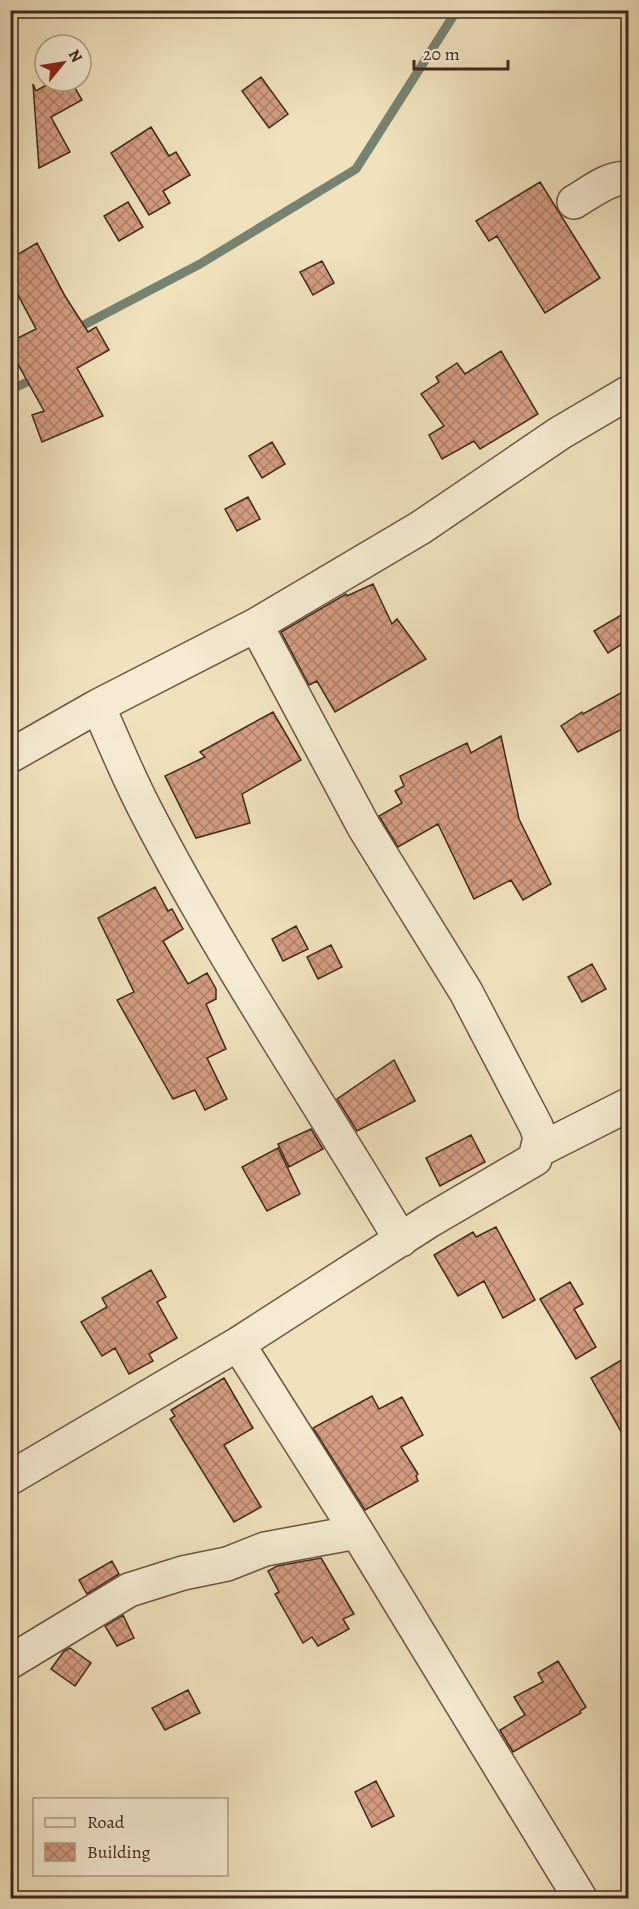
<svg xmlns="http://www.w3.org/2000/svg" width="639" height="1909" viewBox="0 0 639 1909" font-family="Alegreya,serif">
  <defs>
    <pattern id="building-cross-hatch" width="8" height="8" patternUnits="userSpaceOnUse" patternTransform="scale(1.5)"><rect width="8" height="8" fill="#d49d81"/><path d="M0 0l8 8M0 8l8-8" fill="none" stroke="#ad8069"/></pattern>
  </defs>
  <rect width="100%" height="100%" fill="#efe2bc"/>
  <filter id="stains"><feTurbulence type="fractalNoise" baseFrequency=".00333" numOctaves="4"/><feColorMatrix values="0 0 0 0 .2 0 0 0 0 .09 0 0 0 0 .02 0 0 0 .5 -.17"/></filter>
  <radialGradient id="worn" r=".72"><stop offset=".6" stop-color="#630" stop-opacity="0"/><stop offset="1" stop-color="#630" stop-opacity=".3"/></radialGradient>
  <g fill="none" stroke-linecap="round" stroke-linejoin="round">
    <!-- stream -->
    <path stroke="#778372" stroke-width="9" d="M75,332L78,328L200,264L356,169L457,10
      M10,390L38,377"/>
  </g>
  <!-- building -->
  <path fill="url(#building-cross-hatch)" stroke="#40281d" stroke-width="1.5" d="M261,77L288,114L269,128L242,91Z
    M53,81H71L82,100L51,117L70,152L39,168L33,84L36,91Z
    M151,127L169,156L176,152L190,175L163,191L170,203L149,215L111,153Z
    M540,182L600,278L545,313L497,236L489,241L476,221Z
    M128,202L143,227L119,241L104,216Z
    M37,243L65,296L88,332L96,327L109,350L77,368L103,416L42,442L32,415L44,411L10,350V342L36,329L10,280V259Z
    M322,261L334,283L313,295L300,272Z
    M501,351L538,414L480,449L474,441L442,459L429,435L444,426L421,394L439,382L436,377L457,363L465,374Z
    M272,442L285,464L262,478L249,456Z
    M248,497L260,519L237,531L225,509Z
    M373,584L392,624L397,619L426,659L335,712L317,681L309,685L281,632L346,594L347,596Z
    M628,611V640L608,653L594,631Z
    M628,689V726L578,752L561,726L582,712L583,714Z
    M273,712L301,760L242,794L250,823L196,838L165,776L205,757L200,752Z
    M501,736L519,819L551,884L523,900L511,880L474,899L438,824L398,847L379,816L402,803L395,791L404,786L400,776L467,743L471,753Z
    M155,887L168,911L172,909L183,929L163,941L188,984L207,973L216,989V999L206,1004L226,1049L207,1058L227,1099L205,1110L195,1090L173,1099L117,1000L134,992L98,918Z
    M296,926L308,949L283,961L272,939Z
    M331,945L342,967L318,979L307,957Z
    M592,964L606,989L582,1002L568,977Z
    M394,1060L415,1101L357,1131L337,1099Z
    M311,1129L323,1149L289,1167L278,1144Z
    M471,1135L485,1162L440,1186L426,1158Z
    M278,1148L300,1194L267,1211L242,1167Z
    M496,1227L535,1300L503,1318L484,1281L458,1296L434,1255L473,1232L476,1237Z
    M151,1270L166,1297L157,1302L177,1338L149,1354L153,1361L129,1374L115,1348L102,1356L81,1322L107,1307L102,1298Z
    M570,1282L583,1304L574,1309L596,1347L576,1359L540,1299Z
    M628,1356V1444L591,1378Z
    M224,1378L253,1428L224,1445L261,1507L234,1522L170,1419L175,1416L171,1410Z
    M372,1396L379,1409L402,1397L423,1435L401,1447L418,1474L416,1476L418,1481L365,1510L313,1428Z
    M321,1558L354,1614L343,1619L349,1629L318,1646L312,1637L303,1643L275,1594L279,1592L268,1571L277,1566Z
    M112,1561L119,1574L87,1594L79,1580Z
    M123,1615L134,1638L117,1646L105,1626Z
    M70,1648L91,1663L75,1686L51,1669L64,1651Z
    M558,1661L586,1707L580,1711L581,1713L513,1752L500,1730L525,1715L514,1697L543,1682L538,1673Z
    M188,1690L200,1713L165,1730L152,1708Z
    M376,1781L394,1816L372,1827L355,1792Z"/>
  <g fill="none" stroke-linecap="round" stroke-linejoin="round">
    <defs>
      <path id="street" d="M574,202C588,194 611,175 628,179
        M98,706C114,742 129,779 147,813C223,960 317,1098 401,1240
        M10,756L98,706L256,625L420,528L560,433L628,393
        M539,1150L628,1105
        M238,1344L357,1532L580,1898
        M10,1478L238,1344L429,1221L535,1159L540,1137L536,1126L466,992L364,827L256,625
        M10,1662L129,1590L183,1573L227,1564L265,1549L357,1532"/>
    </defs>
    <!-- street casing -->
    <use href="#street" stroke="#6c5645" stroke-width="36"/>
    <!-- street -->
    <use href="#street" stroke="#f5ecd3" stroke-width="33"/>
  </g>
  <!-- margin -->
  <rect width="639" height="1909" fill="none" stroke="#efe2bc" stroke-width="36"/>
  <rect x="12" y="12" width="615" height="1885" fill="none" stroke="#40281d" stroke-width="3"/>
  <rect x="18" y="18" width="603" height="1873" fill="none" stroke="#40281d" stroke-width="1.5"/>
  <!-- legend -->
  <rect x="33" y="1798" width="195" height="78" fill="#f5ecd3" stroke="#ad9e8a" stroke-width="1.5"/>
  <rect x="45" y="1818" width="30" height="9" fill="#f5ecd3" stroke="#ad9e8a" stroke-width="1.5"/>
  <text x="87" y="1828" font-size="18" fill="#40281d">Road</text>
  <rect x="45" y="1843" width="30" height="18" fill="url(#building-cross-hatch)" stroke="#ad9e8a" stroke-width="1.5"/>
  <text x="87" y="1858" font-size="18" fill="#40281d">Building</text>
  <!-- north arrow -->
  <g transform="translate(63 63) rotate(60)"><circle r="28" fill="#f5ecd3" stroke="#ad9e8a" stroke-width="1.5"/>
  <path d="M0-4.5L10 22L0 15L-10 22Z" fill="#8f2418"/>
  <text y="-9" font-size="16" font-weight="bold" text-anchor="middle" fill="#40281d">N</text>
  </g>
  <!-- scale -->
  <path d="M414 60v9h94v-9" fill="none" stroke="#40281d" stroke-width="3"/>
  <text x="423" y="60" font-size="18" fill="#40281d" stroke="#f5ecd3" stroke-width="4.5" paint-order="stroke">20 m</text>
  <rect width="100%" height="100%" filter="url(#stains)"/>
  <rect width="100%" height="100%" fill="url(#worn)"/>
</svg>
